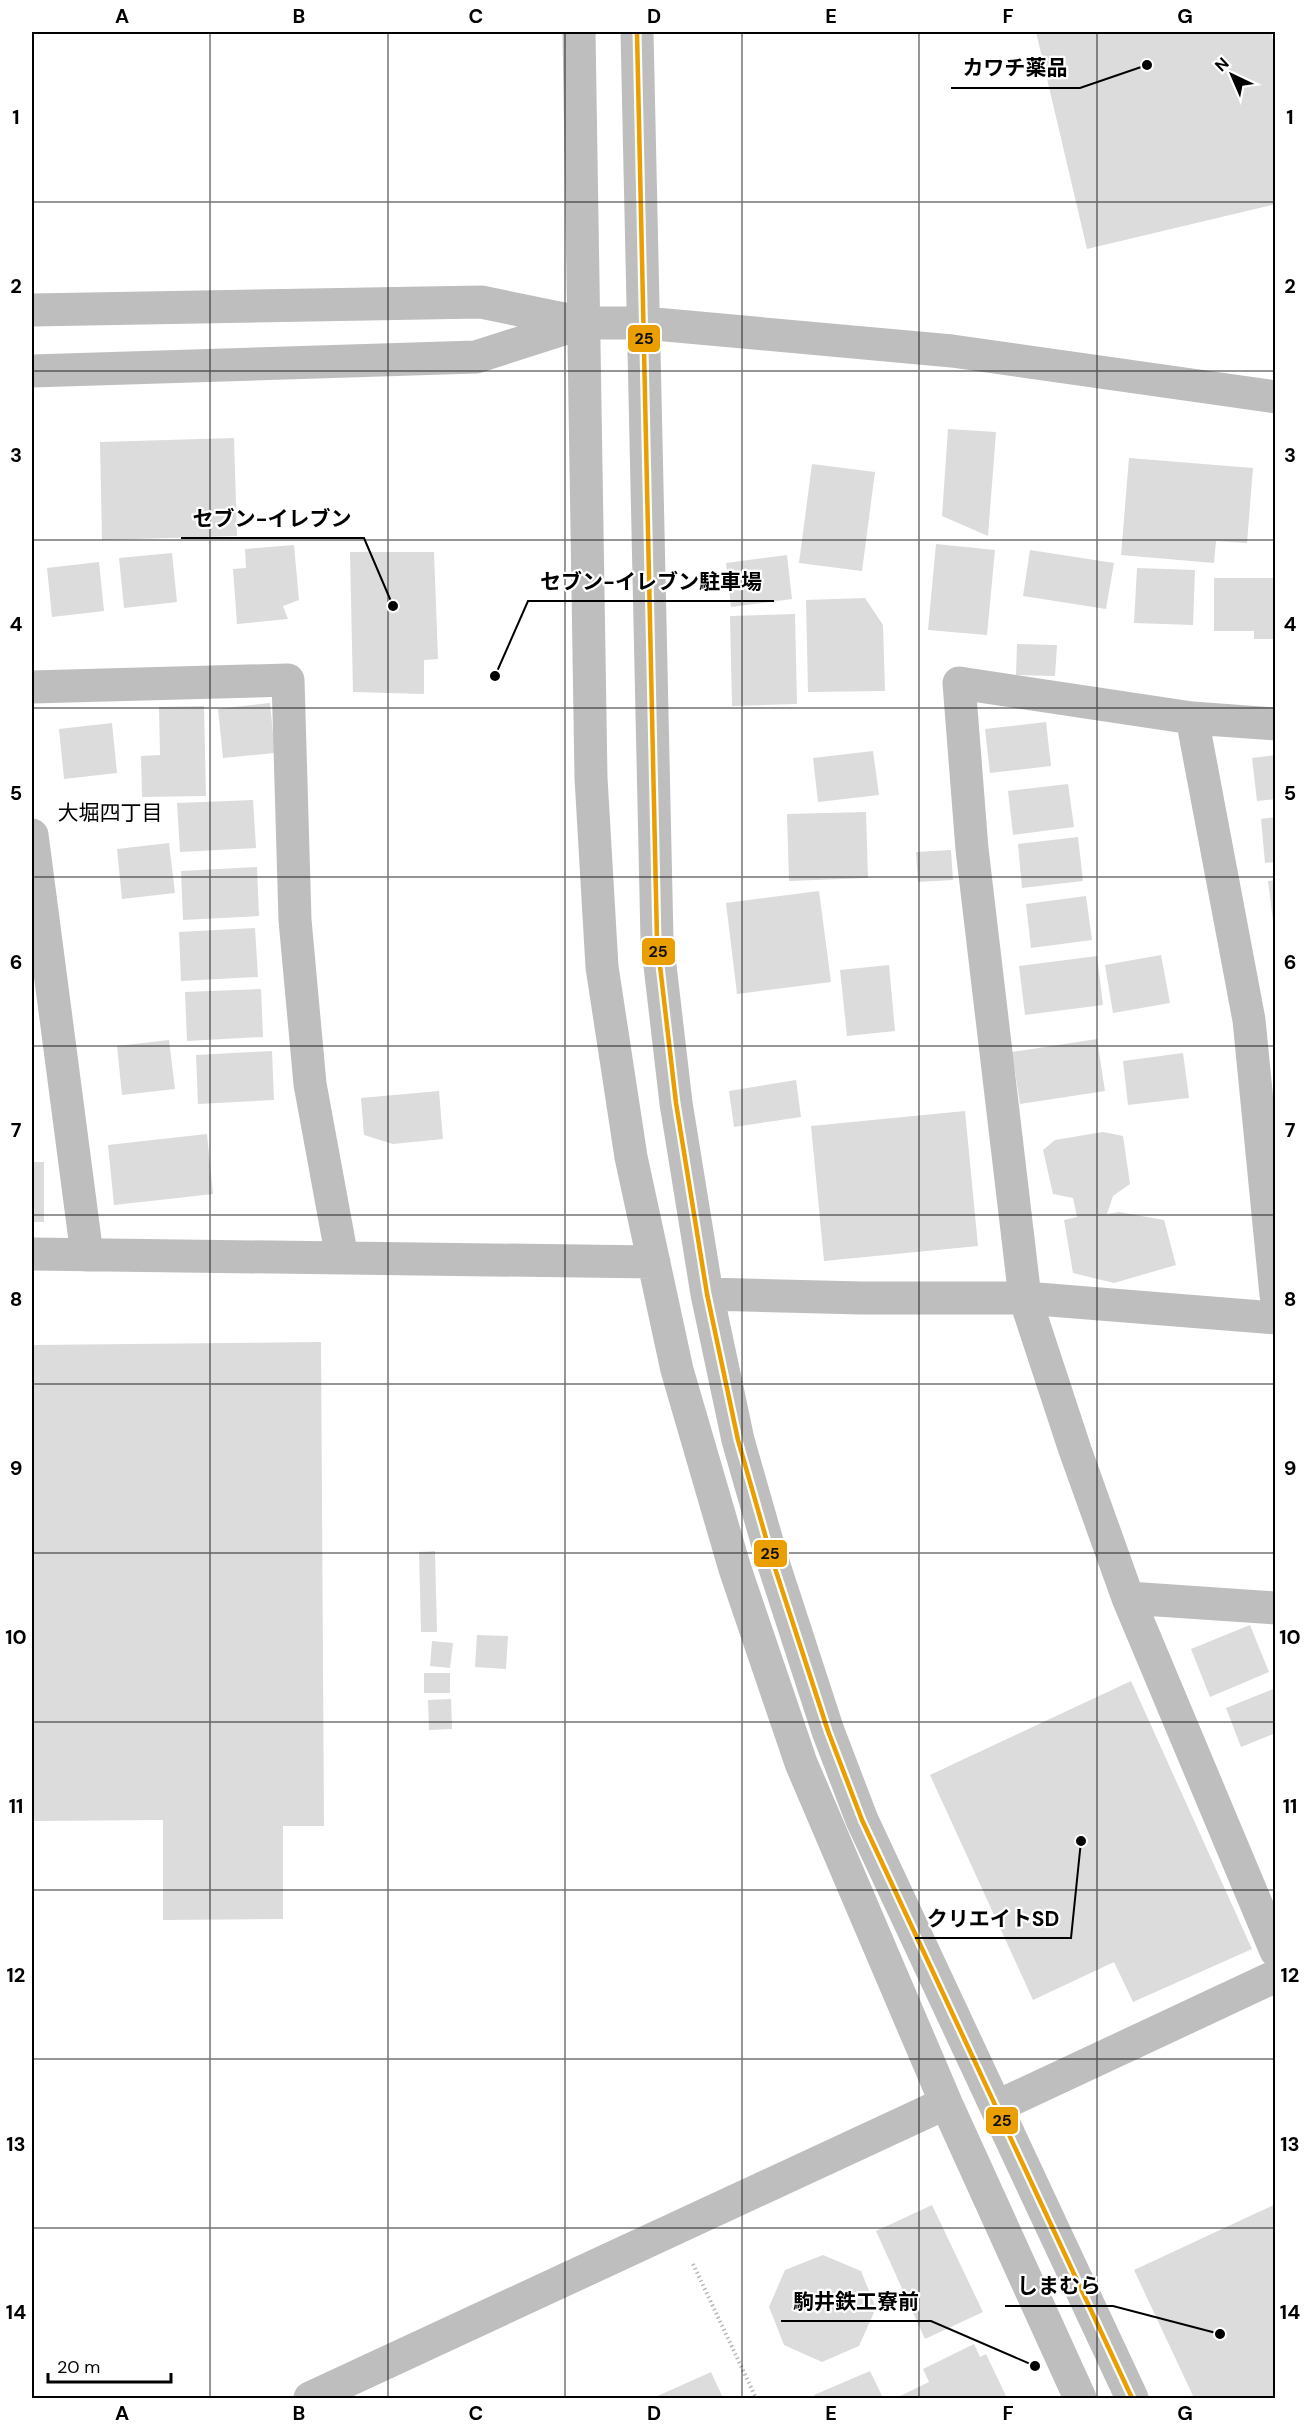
<svg xmlns="http://www.w3.org/2000/svg" width="1307" height="2430" viewBox="0 0 1307 2430" font-family="'DM Sans','Noto Sans JP',sans-serif">
  <rect width="100%" height="100%" fill="#fff"/>
  <!-- building -->
  <path fill="#dcdcdc" d="M1036,32H1271L1276,52V204L1087,249Z
    M948,429L996,432L988,536L942,516Z
    M234,438L237,536L102,540L100,442Z
    M1129,458L1253,468L1247,543L1216,541L1214,563L1121,555Z
    M812,464L875,472L862,571L799,563Z
    M936,544L995,550L987,635L928,630Z
    M294,545L299,600L283,606L288,619L237,624L233,569L246,568L245,549Z
    M1030,550L1114,563L1106,609L1023,596Z
    M350,552H434L438,659L424,660V694L353,692Z
    M172,553L177,602L124,608L119,558Z
    M787,555L792,599L731,607L726,563Z
    M99,562L104,611L52,617L47,568Z
    M1137,568L1195,570L1193,625L1134,623Z
    M1214,578H1276V639H1254V631H1214Z
    M865,598L883,625L885,691L808,692L806,600Z
    M795,614L797,704L732,706L730,616Z
    M1017,644L1057,645L1055,676L1016,675Z
    M270,703L275,753L223,758L218,709Z
    M204,706L206,796L142,797L141,756L160,755L159,707Z
    M1046,722L1051,766L990,773L985,729Z
    M112,723L117,773L64,779L59,729Z
    M873,751L879,795L818,802L813,758Z
    M1276,755V799L1257,801L1252,758Z
    M1068,784L1074,827L1013,835L1008,791Z
    M253,800L256,848L180,852L177,803Z
    M866,812L868,878L789,881L787,814Z
    M1276,817V862L1265,863L1261,819Z
    M1078,837L1083,881L1022,888L1018,844Z
    M169,843L175,893L122,899L117,849Z
    M951,850L953,880L918,882L916,852Z
    M257,867L259,916L183,920L181,871Z
    M1276,880V929H1274L1268,881Z
    M819,891L831,982L737,994L726,903Z
    M1086,896L1092,940L1031,948L1026,904Z
    M255,928L258,977L181,981L179,932Z
    M1161,955L1170,1003L1113,1013L1105,965Z
    M1097,956L1103,1005L1025,1015L1019,966Z
    M889,965L895,1031L847,1036L840,970Z
    M261,989L263,1037L187,1041L185,992Z
    M1097,1039L1105,1091L1020,1104L1012,1052Z
    M169,1040L175,1089L122,1095L117,1046Z
    M272,1051L274,1100L198,1104L196,1055Z
    M1183,1053L1189,1098L1128,1105L1123,1061Z
    M796,1080L801,1117L734,1127L729,1091Z
    M439,1091L443,1139L393,1144L364,1135L361,1098Z
    M965,1111L978,1246L824,1261L811,1126Z
    M1103,1132L1123,1136L1130,1184L1113,1196L1107,1214L1119,1212L1164,1220L1176,1265L1114,1283L1073,1273L1064,1220L1077,1217L1073,1198L1053,1194L1043,1150L1055,1140Z
    M207,1134L213,1194L114,1205L108,1145Z
    M32,1162H44V1222H32Z
    M321,1342L324,1826H283V1919L163,1920V1820L32,1821V1345Z
    M435,1551L437,1632H421L419,1552Z
    M1250,1625L1269,1672L1210,1697L1191,1649Z
    M477,1635L508,1636L506,1669L475,1667Z
    M432,1641L453,1643L450,1668L430,1666Z
    M424,1673H450V1693H424Z
    M1131,1681L1252,1949L1133,2002L1114,1962L1033,2000L930,1775Z
    M1273,1689L1276,1694V1733L1241,1747L1226,1708Z
    M451,1699L452,1729L429,1730L428,1700Z
    M1276,2204V2398H1194L1134,2270Z
    M932,2205L983,2312L925,2339L876,2231Z
    M823,2255L861,2271L876,2308L859,2346L822,2362L784,2345L769,2307L785,2270Z
    M974,2344L980,2357L986,2354L1007,2398H901L900,2396L929,2382L923,2369Z
    M870,2371L883,2398H816L814,2395Z
    M711,2372L723,2398H653Z"/>
  <g fill="none" stroke-linecap="round" stroke-linejoin="round">
    <!-- path -->
    <path stroke="#b8b8b8" stroke-width="4" stroke-dasharray="1.5 3" stroke-linecap="butt" d="M693,2264L756,2398"/>
    <!-- minor -->
    <path stroke="#bebebe" stroke-width="33" d="M579,32L591,778L602,967L631,1157L677,1370L735,1569L801,1763L946,2103L1080,2398
      M637,32L657,940L676,1103L707,1294L738,1440L772,1559L828,1731L862,1820L1132,2398
      M32,310L481,302L583,323H644L952,351L1276,397
      M32,371L476,357L582,323
      M32,687L288,680L295,920L310,1084L342,1258
      M1192,718L1249,1020L1276,1295
      M1276,724L1192,718L959,683L972,849L1025,1298L1075,1450L1128,1598L1276,1951
      M32,835L87,1255
      M32,1254L654,1262
      M707,1294L861,1298H1025L1276,1318
      M1128,1598L1276,1608
      M996,2107L1276,1976
      M310,2398L946,2103"/>
    <defs>
      <path id="bus-1" d="M637,32L657,940L676,1103L707,1294L738,1440L772,1559L828,1731L862,1820L1132,2398"/>
    </defs>
    <!-- bus-1 casing -->
    <use href="#bus-1" stroke="#fff" stroke-width="9"/>
    <!-- bus-1 -->
    <use href="#bus-1" stroke="#eb9e00" stroke-width="4.5"/>
  </g>
  <!-- grid -->
  <path fill="none" stroke="#000" stroke-width="1.5" stroke-opacity="0.55" d="M210,32V2398M388,32V2398M565,32V2398M742,32V2398M919,32V2398M1097,32V2398M32,202H1276M32,371H1276M32,540H1276M32,708H1276M32,877H1276M32,1046H1276M32,1215H1276M32,1384H1276M32,1553H1276M32,1722H1276M32,1890H1276M32,2059H1276M32,2228H1276"/>
  <g text-anchor="middle" stroke-width="4.5" stroke-linejoin="round" paint-order="stroke">
    <!-- neighbourhood labels -->
    <g font-size="21" fill="#000" stroke="#fff">
      <text x="110" y="820">大堀四丁目</text>
    </g>
  </g>
  <!-- callouts -->
  <path fill="none" stroke="#000" stroke-width="2" d="M1147 65L1080 88H951M393 606L364 538H181M495 676L528 601H774M1081 1841L1071 1938H915M1220 2334L1113 2306H1005M1035 2366L931 2321H781"/>
  <g fill="#000" stroke="#fff" stroke-width="2">
    <circle cx="1147" cy="65" r="6"/>
    <circle cx="393" cy="606" r="6"/>
    <circle cx="495" cy="676" r="6"/>
    <circle cx="1081" cy="1841" r="6"/>
    <circle cx="1220" cy="2334" r="6"/>
    <circle cx="1035" cy="2366" r="6"/>
  </g>
  <g font-size="21" text-anchor="middle" font-weight="bold" fill="#000" stroke="#fff" stroke-width="4.5" stroke-linejoin="round" paint-order="stroke">
    <text x="1015" y="75">カワチ薬品</text>
    <text x="272" y="526">セブン-イレブン</text>
    <text x="651" y="589">セブン-イレブン駐車場</text>
    <text x="993" y="1926">クリエイトSD</text>
    <text x="1059" y="2293">しまむら</text>
    <text x="856" y="2309">駒井鉄工寮前</text>
  </g>
  <g stroke="#fff" stroke-width="2">
    <rect x="627" y="324" width="34" height="29" rx="6" fill="#eb9e00"/>
    <rect x="641" y="937" width="35" height="29" rx="6" fill="#eb9e00"/>
    <rect x="753" y="1539" width="35" height="29" rx="6" fill="#eb9e00"/>
    <rect x="985" y="2106" width="34" height="29" rx="6" fill="#eb9e00"/>
  </g>
  <g font-size="16" text-anchor="middle" font-weight="bold" fill="#111">
    <text x="644" y="344">25</text>
    <text x="658" y="957">25</text>
    <text x="770" y="1559">25</text>
    <text x="1002" y="2126">25</text>
  </g>
  <!-- border -->
  <rect width="1307" height="2430" fill="none" stroke="#ffffff" stroke-width="66"/>
  <!-- north arrow -->
  <g transform="translate(1232 75) rotate(316)" stroke="#ffffff" stroke-width="4.5" paint-order="stroke">
  <path d="M0-4.5L10 22L0 15L-10 22Z" fill="#000000"/>
  <text y="-9" font-size="16" font-weight="bold" text-anchor="middle" fill="#000000">N</text>
  </g>
  <!-- scale -->
  <path d="M48 2373v9h123v-9" fill="none" stroke="#000000" stroke-width="3"/>
  <text x="57" y="2373" font-size="18" fill="#000000" stroke="#ffffff" stroke-width="4.5" paint-order="stroke">20 m</text>
  <rect x="33" y="33" width="1241" height="2364" fill="none" stroke="#000" stroke-width="2"/>
  <g font-size="20" text-anchor="middle" font-weight="bold" fill="#000">
    <text x="122" y="23">A</text>
    <text x="299" y="23">B</text>
    <text x="476" y="23">C</text>
    <text x="654" y="23">D</text>
    <text x="831" y="23">E</text>
    <text x="1008" y="23">F</text>
    <text x="1185" y="23">G</text>
    <text x="16" y="124">1</text>
    <text x="1290" y="124">1</text>
    <text x="16" y="293">2</text>
    <text x="1290" y="293">2</text>
    <text x="16" y="462">3</text>
    <text x="1290" y="462">3</text>
    <text x="16" y="631">4</text>
    <text x="1290" y="631">4</text>
    <text x="16" y="800">5</text>
    <text x="1290" y="800">5</text>
    <text x="16" y="969">6</text>
    <text x="1290" y="969">6</text>
    <text x="16" y="1137">7</text>
    <text x="1290" y="1137">7</text>
    <text x="16" y="1306">8</text>
    <text x="1290" y="1306">8</text>
    <text x="16" y="1475">9</text>
    <text x="1290" y="1475">9</text>
    <text x="16" y="1644">10</text>
    <text x="1290" y="1644">10</text>
    <text x="16" y="1813">11</text>
    <text x="1290" y="1813">11</text>
    <text x="16" y="1982">12</text>
    <text x="1290" y="1982">12</text>
    <text x="16" y="2151">13</text>
    <text x="1290" y="2151">13</text>
    <text x="16" y="2319">14</text>
    <text x="1290" y="2319">14</text>
    <text x="122" y="2420">A</text>
    <text x="299" y="2420">B</text>
    <text x="476" y="2420">C</text>
    <text x="654" y="2420">D</text>
    <text x="831" y="2420">E</text>
    <text x="1008" y="2420">F</text>
    <text x="1185" y="2420">G</text>
  </g>
</svg>
